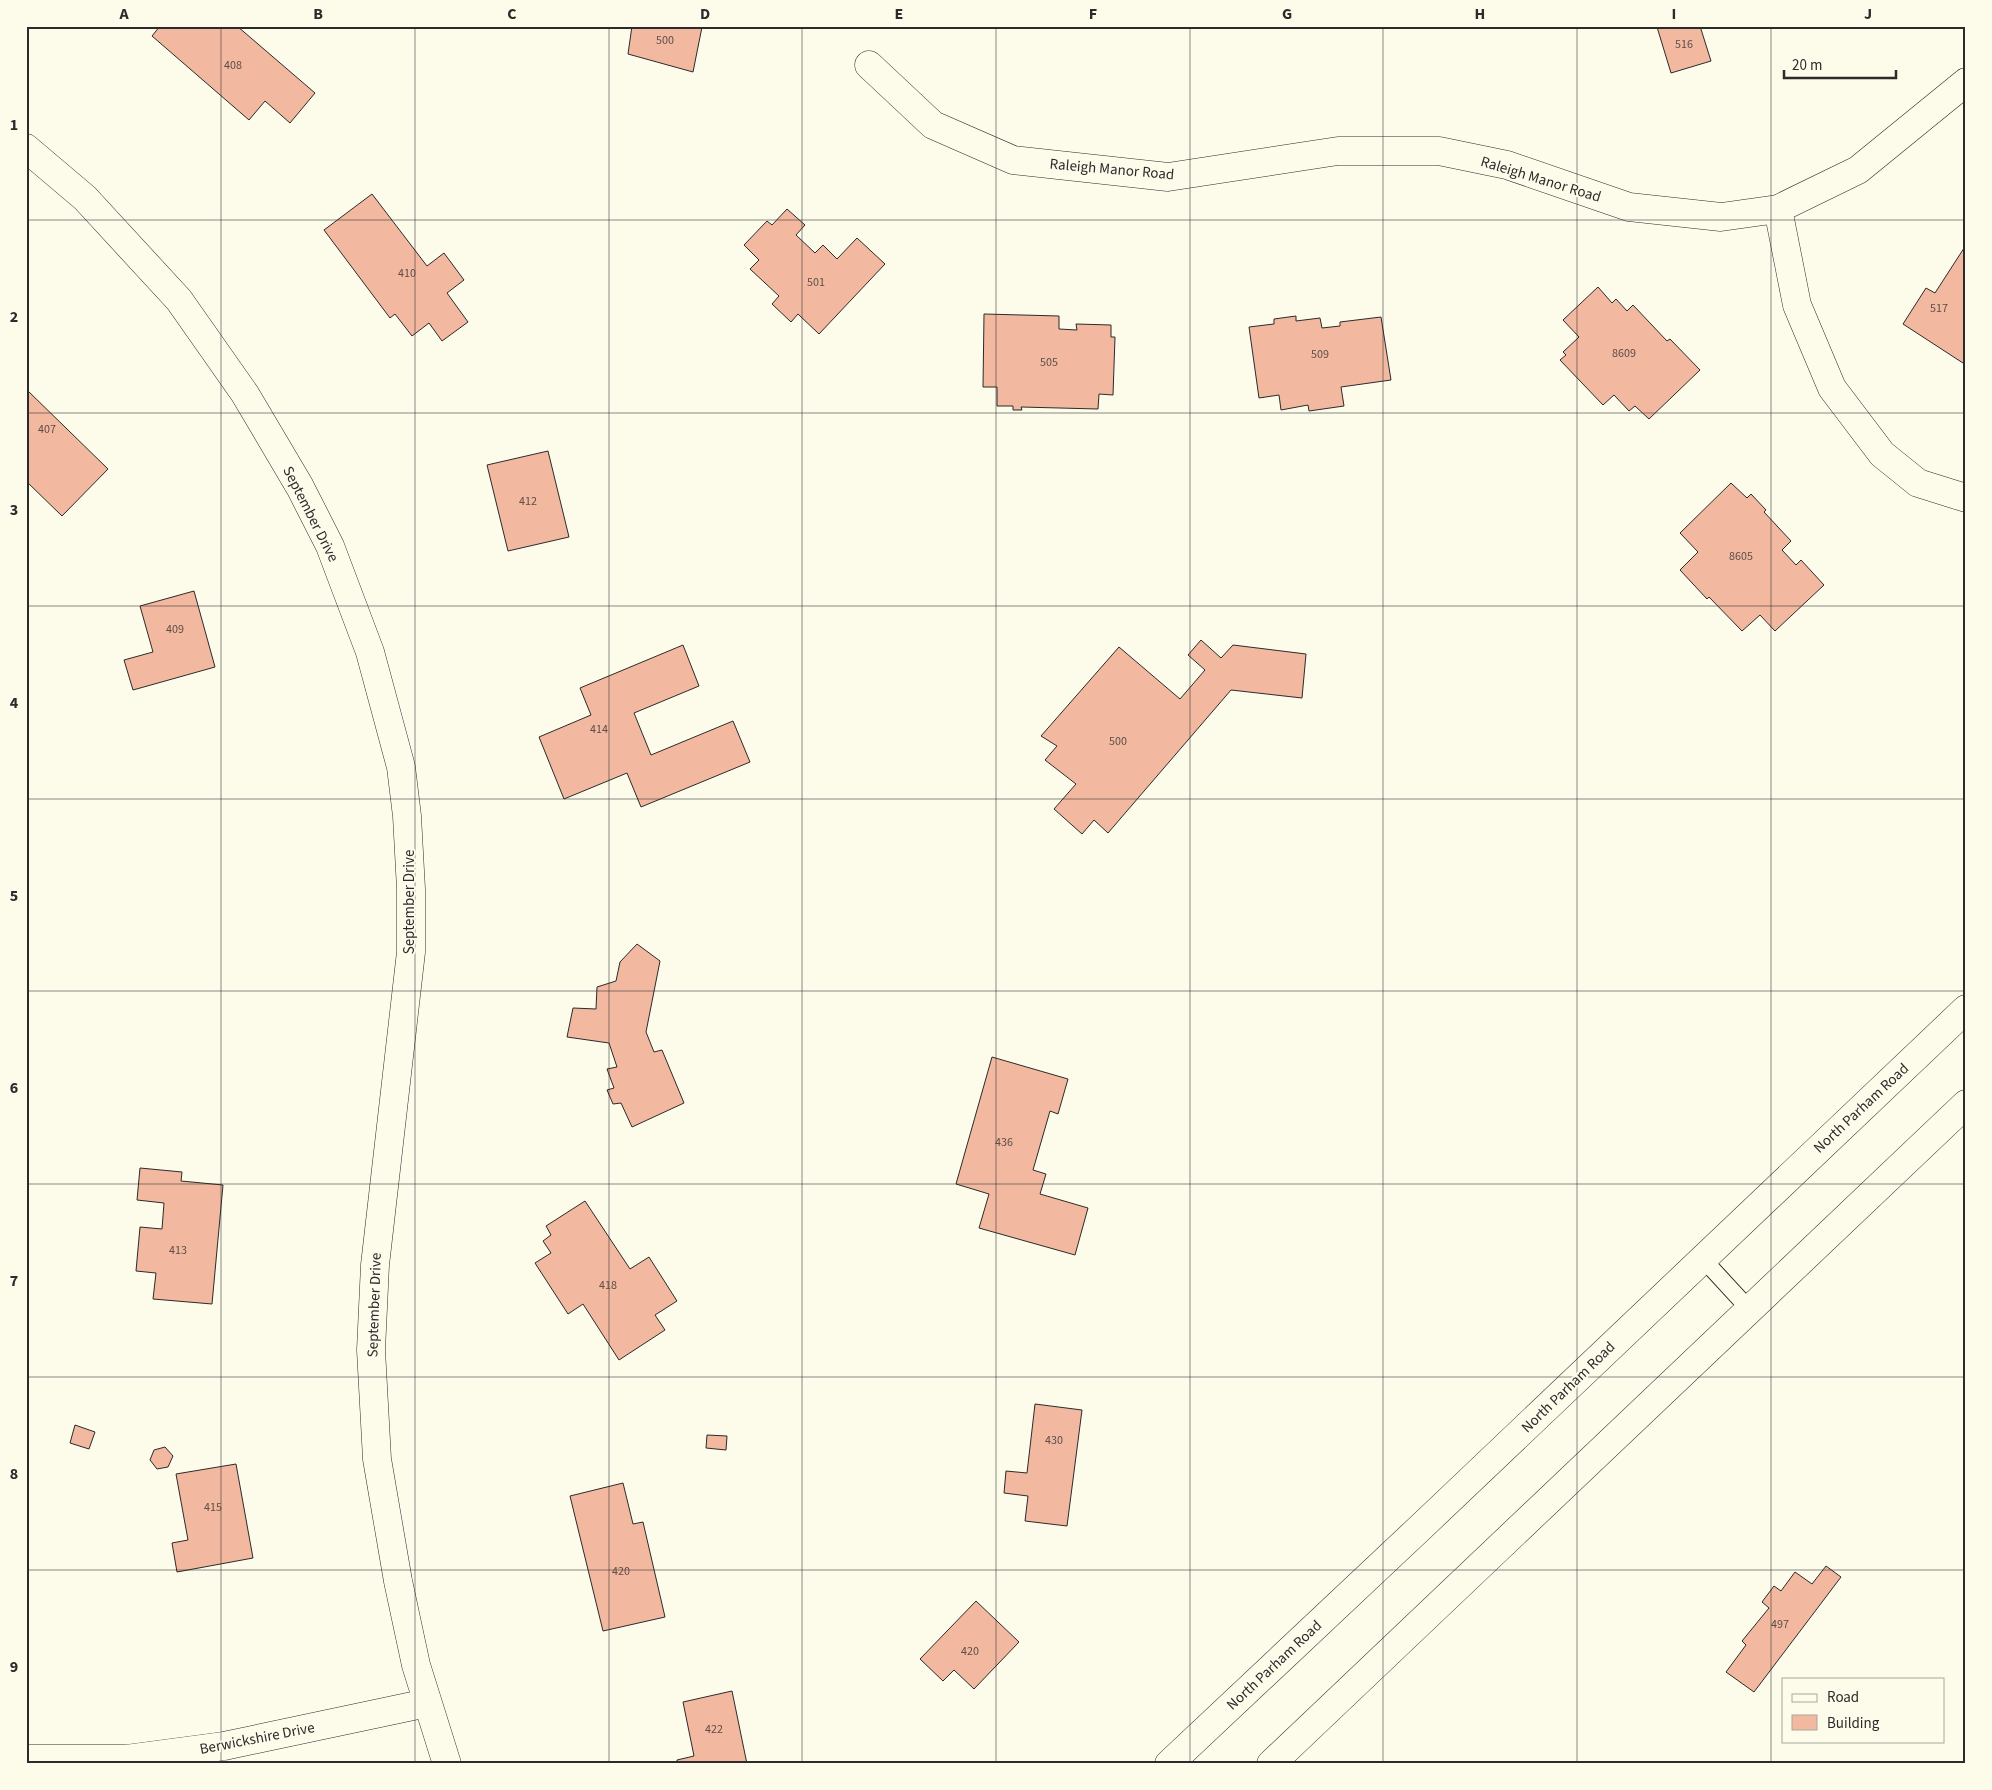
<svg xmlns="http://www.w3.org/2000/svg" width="1992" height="1790" viewBox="0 0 1992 1790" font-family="'Source Sans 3',sans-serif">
  <rect width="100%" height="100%" fill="#fdfbea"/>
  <!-- building -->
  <path fill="#f2b8a0" stroke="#2b2b2b" d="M160,26H237L315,93L290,123L265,101L249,120L152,36Z
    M632,26L702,27L693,72L628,54Z
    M1700,26L1711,61L1671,73L1657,27Z
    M372,194L427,266L444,253L464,280L447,293L468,322L442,341L429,323L412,336L395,314L390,318L324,230Z
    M787,209L805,225L796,235L815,253L823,245L837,259L857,238L885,264L819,334L798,314L791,322L772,304L779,296L750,269L759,260L744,245L767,221L772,225Z
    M1966,245V365L1903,324L1926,288L1935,293Z
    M1598,287L1612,303L1616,299L1627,311L1633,305L1667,341L1670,339L1700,370L1649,419L1635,406L1629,411L1614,395L1603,405L1560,360L1566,355L1563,352L1579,337L1563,320Z
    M984,314L1059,316V329L1077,330L1076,324L1111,325V337H1115L1113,395L1099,394L1098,409L1021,407L1022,410H1013V406H997V387H983Z
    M1296,316V321L1320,318L1322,328L1340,326V322L1381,317L1391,380L1341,387L1344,406L1309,411L1308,405L1281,410L1279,395L1259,398L1249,327L1274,324V319Z
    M26,389L108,469L62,516L26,481Z
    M548,451L569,537L508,551L487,465Z
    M1731,483L1747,498L1751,494L1766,510L1764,512L1791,541L1782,550L1796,565L1801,560L1824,585L1775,631L1760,615L1742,631L1709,597L1707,599L1680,570L1698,552L1680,533Z
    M194,591L215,667L133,690L124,660L153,652L140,606Z
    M1201,640L1221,658L1233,645L1306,654L1302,698L1231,690L1108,833L1094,820L1082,834L1054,809L1076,784L1045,760L1057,746L1041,736L1119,647L1180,699L1205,670L1188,655Z
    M683,645L699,686L634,713L651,755L733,721L750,762L641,807L627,773L564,799L539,737L591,715L580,688Z
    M637,944L660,961L646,1032L654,1052L662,1050L684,1103L632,1127L621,1103L613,1104L607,1090L614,1088L607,1069L617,1067L609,1043L567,1037L573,1008L596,1009L597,987L616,981L620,962Z
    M992,1057L1068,1079L1058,1114L1050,1111L1033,1170L1046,1174L1040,1194L1088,1208L1075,1255L979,1228L989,1194L956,1184Z
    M140,1168L182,1172L181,1181L223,1185L212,1304L153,1299L156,1273L136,1271L140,1227L162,1229L164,1203L137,1200Z
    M585,1201L630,1269L649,1257L677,1301L655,1315L665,1330L619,1360L583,1304L568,1314L535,1263L551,1253L543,1241L551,1235L546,1226Z
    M1035,1404L1082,1410L1067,1526L1025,1521L1028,1496L1004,1493L1006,1471L1027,1473Z
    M75,1425L95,1432L89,1449L70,1443Z
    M707,1435L727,1436L726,1450L706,1448Z
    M165,1447L173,1456L168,1467L157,1469L150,1460L154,1450Z
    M236,1464L253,1558L177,1572L172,1543L188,1540L176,1474Z
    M623,1483L633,1524L643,1522L665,1617L603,1631L570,1496Z
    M1826,1566L1841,1577L1754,1692L1726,1672L1746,1645L1742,1641L1769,1608L1762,1602L1774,1586L1781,1591L1795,1572L1812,1584Z
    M976,1601L1019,1642L974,1689L954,1670L943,1681L920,1659Z
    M732,1691L747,1764H677V1760L694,1756L683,1702Z"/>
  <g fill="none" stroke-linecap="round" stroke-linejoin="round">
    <defs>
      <path id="service" d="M1703,1259L1749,1309"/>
      <path id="minor" d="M869,65L933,125L1013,160L1168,177L1338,151H1439L1507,165L1629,207L1721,217L1778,209L1858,170L1966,82
        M26,148L85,198L179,300L245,394L300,487L330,546L370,652L401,767L407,816L411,889V952L375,1265L371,1350L377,1459L398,1581L416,1665L447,1764
        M1778,209L1797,305L1832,388L1882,454L1918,483L1966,498
        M26,1759H126L224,1746L427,1703"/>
      <path id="trunk" d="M1169,1764L1422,1526L1966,1009
        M1271,1764L1966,1104"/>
    </defs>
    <!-- service casing -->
    <use href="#service" stroke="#2b2b2b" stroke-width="18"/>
    <!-- minor casing -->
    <use href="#minor" stroke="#2b2b2b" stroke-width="29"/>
    <!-- trunk casing -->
    <use href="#trunk" stroke="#2b2b2b" stroke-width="29"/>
    <!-- service -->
    <use href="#service" stroke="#fdfbea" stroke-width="16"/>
    <!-- minor -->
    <use href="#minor" stroke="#fdfbea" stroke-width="28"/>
    <!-- trunk -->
    <use href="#trunk" stroke="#fdfbea" stroke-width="28"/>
  </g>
  <!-- grid -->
  <path fill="none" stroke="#2b2b2b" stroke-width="1" stroke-opacity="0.55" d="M221,26V1764M415,26V1764M609,26V1764M802,26V1764M996,26V1764M1190,26V1764M1383,26V1764M1577,26V1764M1771,26V1764M26,220H1966M26,413H1966M26,606H1966M26,799H1966M26,991H1966M26,1184H1966M26,1377H1966M26,1570H1966"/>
  <g text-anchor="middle" stroke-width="4" stroke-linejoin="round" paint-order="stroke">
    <!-- number labels -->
    <g font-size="12" fill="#5d4e48">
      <text x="665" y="44">500</text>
      <text x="1684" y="48">516</text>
      <text x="233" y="69">408</text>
      <text x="407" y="277">410</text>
      <text x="816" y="286">501</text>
      <text x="1939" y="312">517</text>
      <text x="1624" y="357">8609</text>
      <text x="1320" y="358">509</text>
      <text x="1049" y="366">505</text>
      <text x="47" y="433">407</text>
      <text x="528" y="505">412</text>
      <text x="1741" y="560">8605</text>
      <text x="175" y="633">409</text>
      <text x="599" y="733">414</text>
      <text x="1118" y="745">500</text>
      <text x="1004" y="1146">436</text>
      <text x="178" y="1254">413</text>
      <text x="608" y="1289">418</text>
      <text x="1054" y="1444">430</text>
      <text x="213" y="1511">415</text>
      <text x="621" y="1575">420</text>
      <text x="1780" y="1628">497</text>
      <text x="970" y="1655">420</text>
      <text x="714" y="1733">422</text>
    </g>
    <!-- street labels -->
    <g font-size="15" fill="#2b2b2b" stroke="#fdfbea">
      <text transform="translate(1112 169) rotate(5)" y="5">Raleigh Manor Road</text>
      <text transform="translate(1541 179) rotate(17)" y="5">Raleigh Manor Road</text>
      <text transform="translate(311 514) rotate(63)" y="5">September Drive</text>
      <text transform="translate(409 902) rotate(-90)" y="5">September Drive</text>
      <text transform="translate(1861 1108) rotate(-43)" y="5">North Parham Road</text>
      <text transform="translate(374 1305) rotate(-88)" y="5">September Drive</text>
      <text transform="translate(1568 1387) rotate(-44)" y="5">North Parham Road</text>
      <text transform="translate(1274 1665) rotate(-43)" y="5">North Parham Road</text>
      <text transform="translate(257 1738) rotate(-11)" y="5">Berwickshire Drive</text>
    </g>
  </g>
  <!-- border -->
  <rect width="1992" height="1790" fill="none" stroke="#fdfbea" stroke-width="55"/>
  <!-- legend -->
  <rect x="1782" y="1678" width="162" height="65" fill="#fdfbea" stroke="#a9a89e"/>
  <rect x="1792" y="1694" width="25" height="8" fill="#fdfbea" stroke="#a9a89e"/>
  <text x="1827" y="1702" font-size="15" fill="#2b2b2b">Road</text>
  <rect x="1792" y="1715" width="25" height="15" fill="#f2b8a0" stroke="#a9a89e"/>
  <text x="1827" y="1728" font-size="15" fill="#2b2b2b">Building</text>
  <!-- scale -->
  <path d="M1784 70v8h112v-8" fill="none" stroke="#2b2b2b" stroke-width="2.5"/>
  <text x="1792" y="70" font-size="15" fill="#2b2b2b" stroke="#fdfbea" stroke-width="4" paint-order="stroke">20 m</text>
  <rect x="28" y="28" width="1936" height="1734" fill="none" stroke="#2b2b2b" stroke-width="2"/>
  <g font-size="16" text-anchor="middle" font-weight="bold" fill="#2b2b2b">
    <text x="124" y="19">A</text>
    <text x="318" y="19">B</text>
    <text x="512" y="19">C</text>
    <text x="705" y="19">D</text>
    <text x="899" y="19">E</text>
    <text x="1093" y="19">F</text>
    <text x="1287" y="19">G</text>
    <text x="1480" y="19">H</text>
    <text x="1674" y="19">I</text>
    <text x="1868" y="19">J</text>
    <text x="14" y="130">1</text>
    <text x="14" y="322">2</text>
    <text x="14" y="515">3</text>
    <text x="14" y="708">4</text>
    <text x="14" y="901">5</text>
    <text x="14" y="1093">6</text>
    <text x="14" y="1286">7</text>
    <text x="14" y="1479">8</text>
    <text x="14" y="1672">9</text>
  </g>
</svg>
